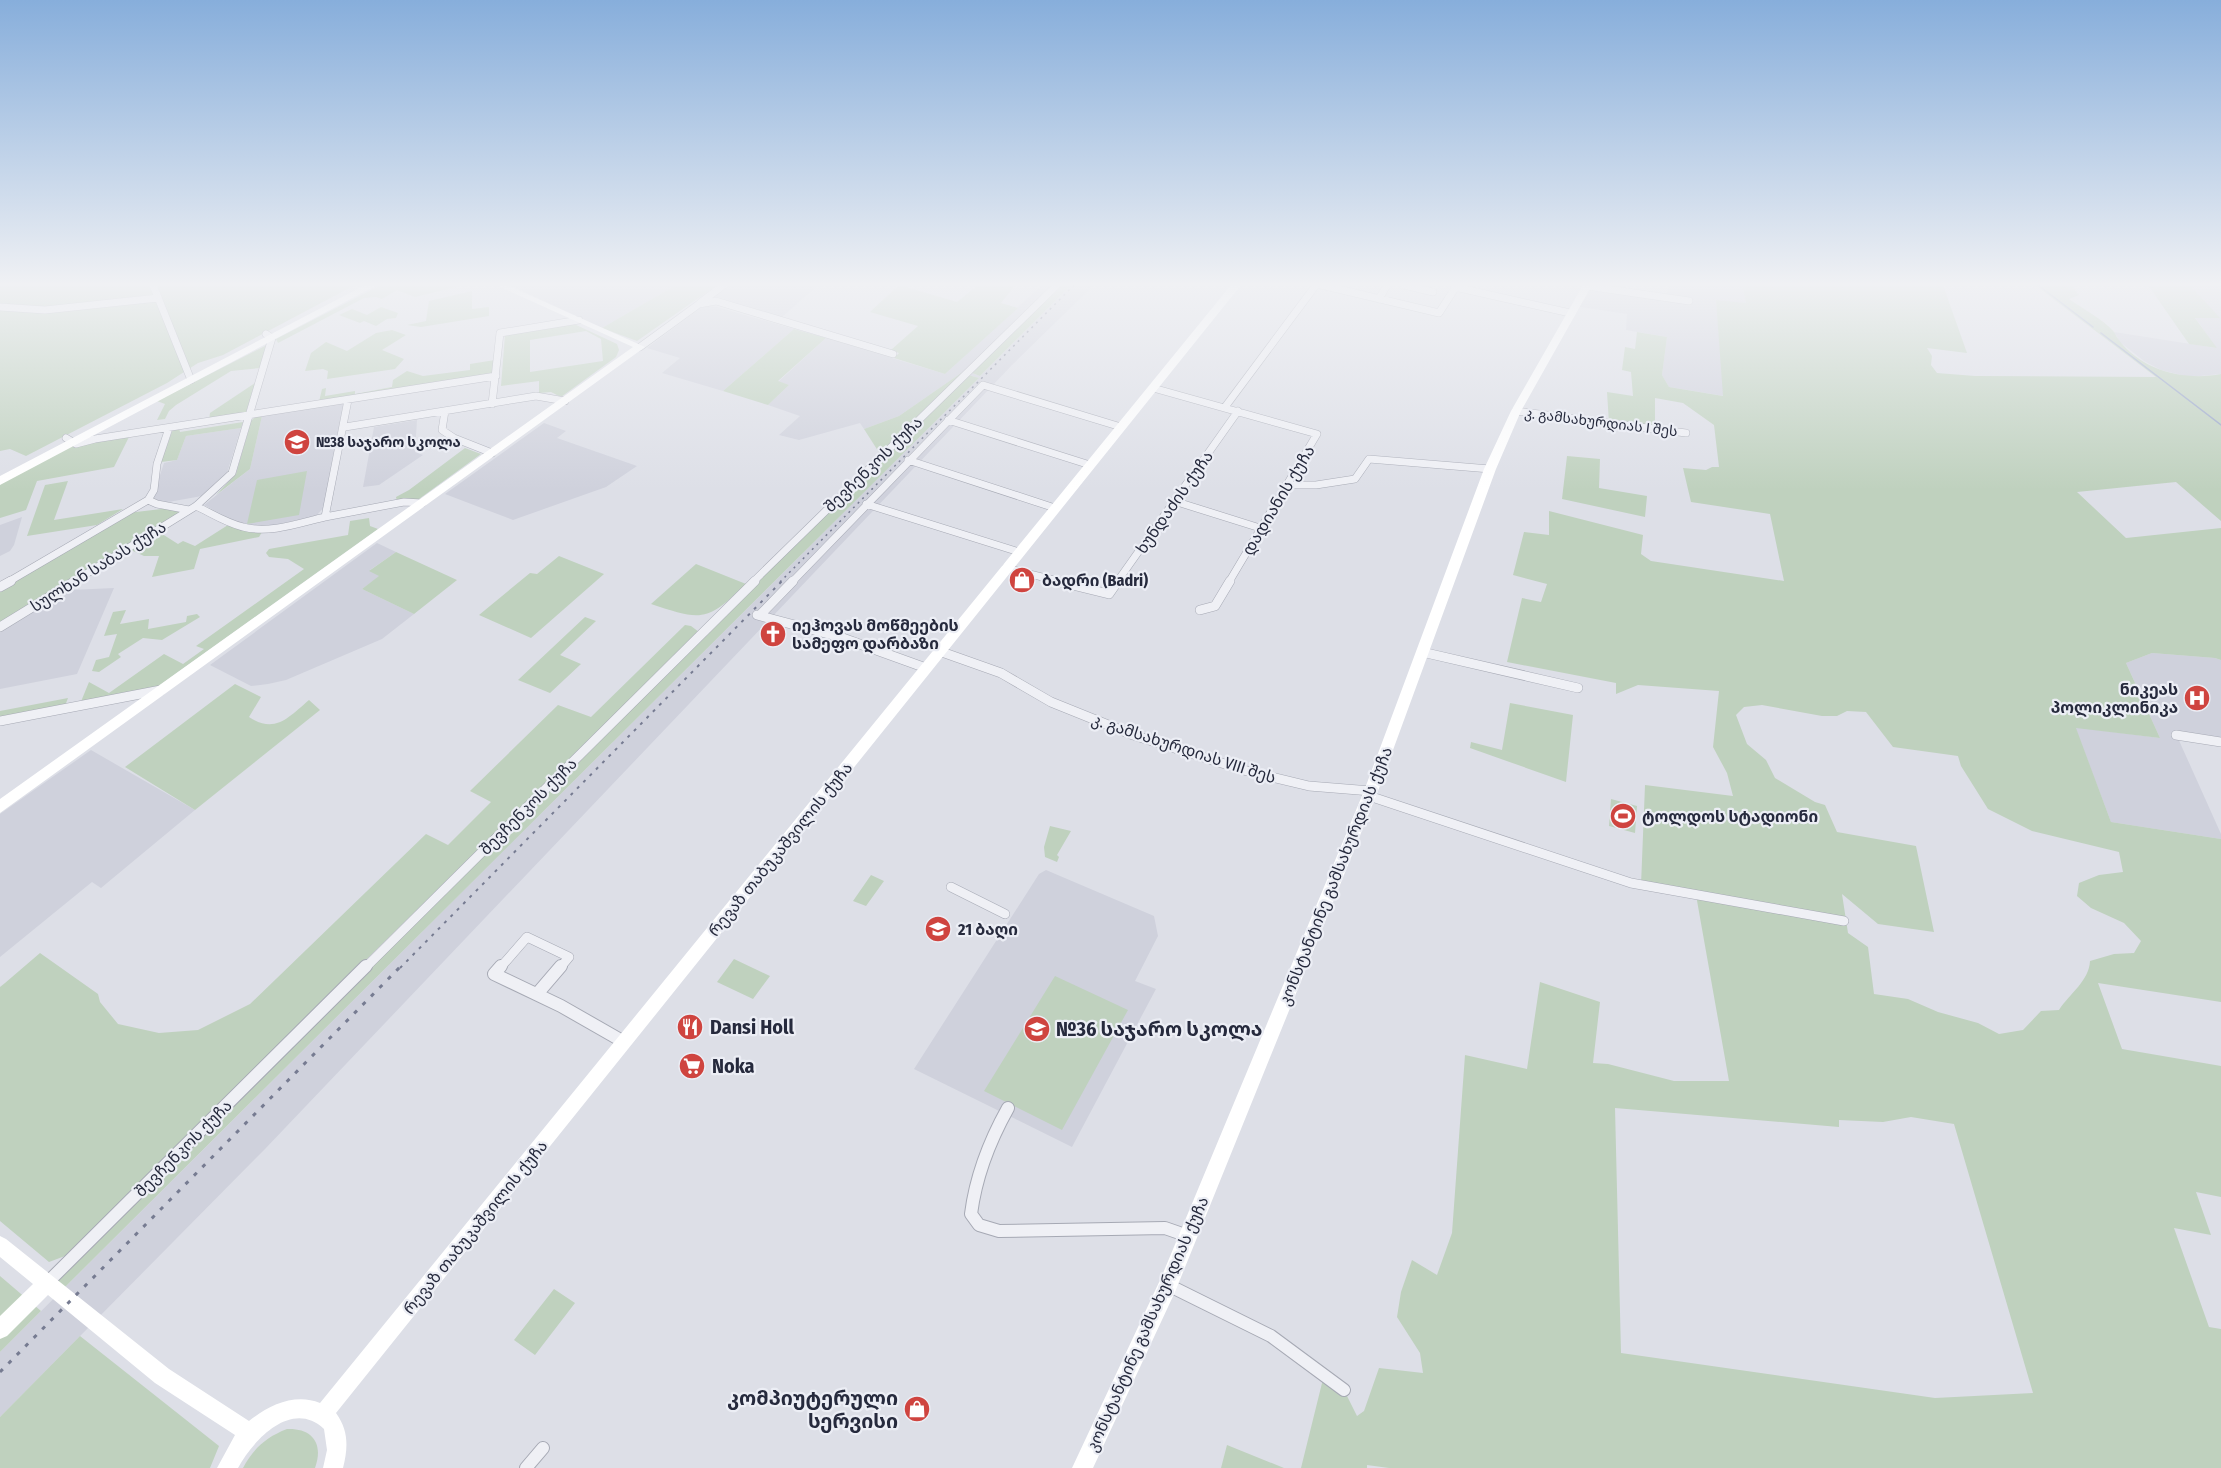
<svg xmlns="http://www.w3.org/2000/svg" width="2221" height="1468" viewBox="0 0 2221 1468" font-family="'Fira Sans Condensed','Noto Sans Georgian',sans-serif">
  <rect width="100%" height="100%" fill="#dddfe7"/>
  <!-- built -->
  <path fill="#cfd1dc" d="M510,285H676L602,328Z
    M706,285H818L782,317L718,297H700L713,287Z
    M1042,285H1061L972,373L980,376L1071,285H1094L1012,365L265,1149L0,1417V1352L979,378L961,373L899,416L864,429L860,423L799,440L779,435L800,416L768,405L789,385L778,382L826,338L945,374Z
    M1670,285H1742L1746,304L1716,300L1724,396L1669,387L1662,375L1667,337L1626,330L1627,314L1574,306L1587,286L1665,298Z
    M2190,285H2221V374L2189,377L2161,370L2144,361L2120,342L2114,332L2216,348L2195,317L2219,318Z
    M708,306L717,307L794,329L723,391L662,373L680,358L647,348L699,309Z
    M340,402L344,405L325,506L316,516L264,527L240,524L204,505L250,469L262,416Z
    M417,420L415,452L423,455L379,485L363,487L374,427Z
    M544,423L566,431L557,438L637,466L606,487L513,520L445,494Z
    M241,428L227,473L202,496L157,504L152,499L164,463L177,460L186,436Z
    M22,517L14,545L10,551L0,556V525Z
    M377,543L396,552L370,570L380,576L362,589L414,614L382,639L286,680L268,684L251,686L210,665Z
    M114,588L77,674L0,689V632L71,590Z
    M2152,653L2215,658L2221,660V742L2177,736L2221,834V839L2111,822L2075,727L2160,738L2126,663Z
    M91,750L195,810L101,888L92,882L0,957V814Z
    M1046,870L1154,916L1158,936L1135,981L1156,989L1072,1147L914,1069L1039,874Z"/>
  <!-- green -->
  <path fill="#bfd1be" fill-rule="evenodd" d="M0,285H355L223,355L198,363L167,383L26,456L10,449L0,451Z
    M381,285H449L456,287L415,297L397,290L382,299L376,297L364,298L278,343L276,339Z
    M676,285L714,287L637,341L602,328Z
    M899,285L957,302L978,285H1015L1001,303L1018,308L945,374L894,358L899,353L891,350L918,326L870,312Z
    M1061,285H1071L980,376L972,373Z
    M1742,285H1943L1967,353L1927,348L1932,356L1931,365L1937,373L1975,376L2156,377L2035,285H2071L2079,295L2069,299C2083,309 2103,319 2114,332C2116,335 2117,338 2119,340C2142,371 2185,381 2221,374V521L2176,482L2077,492L2126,538L2221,528V660L2215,658L2152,653L2126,663L2160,738L2076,728L2111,822L2221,839V1002L2098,983L2122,1049L2221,1066V1197L2196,1192L2211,1235L2174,1228L2209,1327L2221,1329V1468H1389L1367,1465V1468H1301L1324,1375L1344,1390L1357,1416L1364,1411L1379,1368L1423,1373L1420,1353L1397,1317L1401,1292L1412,1260L1437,1275L1452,1233L1465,1055L1527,1069L1540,982L1600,1002L1593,1063L1608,1064L1674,1081H1729L1696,895L1641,885L1645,785L1733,796L1727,773L1713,747L1719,691L1638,685L1616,694V683L1507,662L1522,598L1541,602L1547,584L1513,575L1524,532L1549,535V511L1643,535L1641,554L1651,561L1784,581L1770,514L1691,502L1683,468L1706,470L1712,467H1719L1714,425L1683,403L1655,398V429L1609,423L1607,392L1633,396L1631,372L1622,370L1625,347L1635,349L1637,332L1667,337L1662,375L1669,387L1723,396L1716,300L1746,303ZM1762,705L1822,716H1837L1847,711L1866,712L1893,747L1958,756L1961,766L1988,809L2032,831L2119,852L2123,872L2099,875L2079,883L2077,896L2091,908L2124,923L2141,941L2134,953L2114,954L2090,961C2089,981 2070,993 2059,1010L2041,1011L2023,1030L1999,1034L1978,1023L1938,1012L1908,999L1874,994L1868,947L1848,933L1842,894L1878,924L1934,932L1916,846L1837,832L1825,805L1815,802L1775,778L1766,760L1747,744L1736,715L1744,707ZM1615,1108L1839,1127V1120L1883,1122L1911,1117L1954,1124L2033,1393L1935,1398L1621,1353Z
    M2148,285H2190L2220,318H2195L2217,348L2189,344Z
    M472,291V309L489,307V316L421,327L407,325L426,321L429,301Z
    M381,307L398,313L396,318L387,319L376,326L364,321L360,323L339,315L352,309L367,315Z
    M572,323L617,344L619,350L616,357L561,397L551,392L539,393V381L501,386L505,335ZM586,331L601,339L603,361L530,372V340Z
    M794,329L826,338L778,381L789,385L768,405L723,391Z
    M392,330L406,335L382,350L404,359L395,369L327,379L328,371L323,369L305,371L311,353L326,342L347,351L376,333Z
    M267,345L260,368L231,371L176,405L169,411L165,419L157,420L165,404L157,401Z
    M495,360L493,374L319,402L322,389L326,388L325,396L355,391V394L392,387L393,380L407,371L423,376L470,370V364Z
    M961,373L979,378L58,1294L47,1283L837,499L842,500L885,458L880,454L864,429L899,416Z
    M255,383L246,413L209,420L210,413Z
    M262,416L250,469L216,495L236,474L251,421L255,417Z
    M243,422L241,428L186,436L177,460L161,462L173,429L179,428L180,432Z
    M130,435L114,467L37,481L26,510L0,518V484L70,446Z
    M465,448L481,454L419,499L397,501L396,497L409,490Z
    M1567,456L1600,459L1599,488L1647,496L1645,517L1562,499Z
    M307,471L299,515L247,524L257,480Z
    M68,481L54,520L123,509L97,525L27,536L45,485Z
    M170,508L185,511L0,625V586L119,514Z
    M369,518L370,526L378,529L157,687L80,704L89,682L109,693L164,654L183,664L204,649L196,646L304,569L288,559L269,557L266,553L269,549L348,535L350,521Z
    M228,525L250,532H262L259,537L200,549L194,569L152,577L159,556H144L131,550L159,532L178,544L183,541L195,546Z
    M396,552L457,580L414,614L362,589L379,576L369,571Z
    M559,556L604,574L531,638L479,615L530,573L537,574Z
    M696,564L746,584C707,622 702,621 651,604Z
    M126,610L120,624L149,619L148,629L186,622L187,616L197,614L200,617L162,640L143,638L118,654L121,657L99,672L92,671L96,660L109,657L117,634L104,636L113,612Z
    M585,617L596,621L560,655L581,664L550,693L518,680Z
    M685,625L691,626L699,632L65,1256L49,1262L0,1221V987L5,983L40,953L98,994L100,1002L118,1024L159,1033L198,1030L250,1004L426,834L448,845L491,802L470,791L558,705L591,717Z
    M235,684L261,697L249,717C275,734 288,718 309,700L320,710L195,810L125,767Z
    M68,698L65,706L0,719V711Z
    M1510,703L1573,715L1566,782L1470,748L1471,742L1502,750Z
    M1611,799L1637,806L1635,833L1609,826Z
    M1050,826L1071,831L1057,855L1059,857L1057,862L1045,857L1044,847Z
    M871,875L884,881L866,906L853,901Z
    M734,959L770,976L753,999L717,982Z
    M1055,976L1128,1010L1062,1130L984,1091Z
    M0,1276L41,1311L0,1352Z
    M554,1289L575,1303L535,1355L514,1340Z
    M80,1336L219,1446L210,1468H0V1417Z
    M287,1429C312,1428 324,1443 315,1468H243C253,1449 266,1437 287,1429Z
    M1227,1445L1284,1468H1221Z"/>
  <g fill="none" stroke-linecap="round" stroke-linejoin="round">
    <!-- stream -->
    <path stroke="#97a5c8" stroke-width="1.5" d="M2038,285L2093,327
      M2101,333L2221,425"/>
    <defs>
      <path id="street-far2" d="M153,285L191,380
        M1321,285L1439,313L1457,285
        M1404,285L1433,292
        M1587,286L1689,301
        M1455,287L1570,313
        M1379,299L1387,285
        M701,302L724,285
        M0,307L45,310L158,298
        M640,347L699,304L716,301L893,354
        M1153,388L1317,434L1229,582
        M492,404L500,333L579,320
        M1225,407L1316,285
        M445,411L442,430L454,438L492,453
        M1516,411L1686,433
        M948,420L1090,465
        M345,427L536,396L565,401
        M66,438L76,444L95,439L496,376
        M908,460L1055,508
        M1286,485H1316L1355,479L1369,459L1490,469
        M148,500L157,504L189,510
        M1174,501L1260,528
        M866,504L1019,552
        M196,506C211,513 226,523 243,527C270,534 299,523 325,517L348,400
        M325,517L404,502L422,503
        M1006,568L1062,582
        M8,582L148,500L154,490L157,464L169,428
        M73,582L196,506L232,473L272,338L266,334
        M753,582L1057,285
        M792,582L983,385L1121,427
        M1117,582L1238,411"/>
      <path id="street-far1" d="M1056,581L1109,594L1118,581
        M0,587L11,581
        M1200,610L1215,606L1230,581
        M757,615L840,637L926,668
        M760,615L793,581
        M0,627L75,581
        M939,651L1001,673L1051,702L1133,735L1247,771L1309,786L1371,791
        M1422,652L1578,688
        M0,721L161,690
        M2176,735L2221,742
        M1369,796L1631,883L1844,921
        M951,887L1005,914
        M365,968L755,581
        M500,968L527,937L569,957L560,968"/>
      <path id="street" d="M501,966L494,974L561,1006L624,1042
        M537,994L561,966
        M1008,1108C989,1142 976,1175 971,1214L979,1225L999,1231L1165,1228L1188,1236
        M47,1283L366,966
        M1168,1285L1271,1336L1344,1390
        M526,1468L543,1448"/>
    </defs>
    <!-- street-far2 casing -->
    <use href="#street-far2" stroke="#a6a9b4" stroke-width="8"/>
    <!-- street-far1 casing -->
    <use href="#street-far1" stroke="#a6a9b4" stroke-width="10"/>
    <!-- street casing -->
    <use href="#street" stroke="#a6a9b4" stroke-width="14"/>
    <!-- street-far2 -->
    <use href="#street-far2" stroke="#eff0f5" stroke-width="7"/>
    <!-- street-far1 -->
    <use href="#street-far1" stroke="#eff0f5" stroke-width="9"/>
    <!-- street -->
    <use href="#street" stroke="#eff0f5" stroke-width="12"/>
    <!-- secondary -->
    <path fill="#fff" fill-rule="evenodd" d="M365,285H377L0,485V476Z
      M496,285H507L645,347L0,813V799L633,347Z
      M1231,285H1241L336,1413C349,1431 348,1448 343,1468H323L327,1450L324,1429C292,1399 254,1439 238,1468H217L235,1435L155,1383L48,1295L7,1336L0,1339V1316L33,1284L0,1257V1236L6,1239L169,1369L249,1421C269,1405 295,1393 320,1403Z
      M1583,285H1592L1521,411L1496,469L1378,791L1175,1292L1093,1468H1072L1161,1278L1364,791L1484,469L1511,411Z"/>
    <!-- rail-far2 -->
    <path stroke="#767b91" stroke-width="1.5" stroke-dasharray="2 4.5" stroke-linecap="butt" d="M780,582L1074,285"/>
    <!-- rail-far1 -->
    <path stroke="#767b91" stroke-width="2" stroke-dasharray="3 6" stroke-linecap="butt" d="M400,968L782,581"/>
    <!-- rail -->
    <path stroke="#767b91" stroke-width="3" stroke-dasharray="4 8" stroke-linecap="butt" d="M0,1372L401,966"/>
  </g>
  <!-- sky -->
  <linearGradient id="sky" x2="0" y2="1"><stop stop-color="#87aedb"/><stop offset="0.58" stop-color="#f0f1f4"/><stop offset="1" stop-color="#f0f1f4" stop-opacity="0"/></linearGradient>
  <rect width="2221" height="490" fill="url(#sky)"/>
  <!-- icons -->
  <defs>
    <symbol id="school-disc" viewBox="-11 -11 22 22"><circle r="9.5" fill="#cf443f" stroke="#eceef5"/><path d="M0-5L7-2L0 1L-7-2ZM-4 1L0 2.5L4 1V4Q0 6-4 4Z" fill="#fff"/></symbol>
    <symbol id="shop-disc" viewBox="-11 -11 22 22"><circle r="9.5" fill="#cf443f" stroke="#eceef5"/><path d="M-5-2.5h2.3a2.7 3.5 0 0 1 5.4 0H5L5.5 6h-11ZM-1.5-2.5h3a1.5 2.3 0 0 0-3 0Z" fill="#fff"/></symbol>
    <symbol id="church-disc" viewBox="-11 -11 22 22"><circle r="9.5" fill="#cf443f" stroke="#eceef5"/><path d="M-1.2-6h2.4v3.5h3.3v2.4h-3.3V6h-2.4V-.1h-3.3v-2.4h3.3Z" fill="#fff"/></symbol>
    <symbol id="hospital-disc" viewBox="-11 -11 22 22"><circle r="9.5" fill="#cf443f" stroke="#eceef5"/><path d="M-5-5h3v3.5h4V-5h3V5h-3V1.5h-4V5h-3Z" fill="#fff"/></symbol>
    <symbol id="stadium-disc" viewBox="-11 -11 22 22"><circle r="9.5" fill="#cf443f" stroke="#eceef5"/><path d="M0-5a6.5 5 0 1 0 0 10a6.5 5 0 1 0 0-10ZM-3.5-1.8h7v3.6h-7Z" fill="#fff"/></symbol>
    <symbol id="restaurant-disc" viewBox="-11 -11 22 22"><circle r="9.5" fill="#cf443f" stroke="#eceef5"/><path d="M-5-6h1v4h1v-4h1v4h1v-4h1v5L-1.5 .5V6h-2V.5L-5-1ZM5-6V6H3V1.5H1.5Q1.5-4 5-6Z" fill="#fff"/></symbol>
    <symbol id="supermarket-disc" viewBox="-11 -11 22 22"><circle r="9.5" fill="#cf443f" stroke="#eceef5"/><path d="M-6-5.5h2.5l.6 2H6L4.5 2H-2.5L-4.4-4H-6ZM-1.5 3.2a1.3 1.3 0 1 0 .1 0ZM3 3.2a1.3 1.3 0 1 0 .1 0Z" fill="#fff"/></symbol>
  </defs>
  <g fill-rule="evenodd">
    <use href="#school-disc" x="282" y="427" width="30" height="30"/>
    <use href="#shop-disc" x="1007" y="565" width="30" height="30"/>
    <use href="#church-disc" x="758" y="619" width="30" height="30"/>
    <use href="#hospital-disc" x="2182" y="683" width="30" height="30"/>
    <use href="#stadium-disc" x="1608" y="801" width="30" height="30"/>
    <use href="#school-disc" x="923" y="914" width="30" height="30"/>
    <use href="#restaurant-disc" x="675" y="1012" width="30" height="30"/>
    <use href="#school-disc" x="1022" y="1014" width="30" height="30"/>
    <use href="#supermarket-disc" x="677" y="1051" width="30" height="30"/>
    <use href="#shop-disc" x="902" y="1394" width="30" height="30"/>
  </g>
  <g text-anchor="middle" stroke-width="4.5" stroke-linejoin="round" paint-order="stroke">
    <!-- far-street labels -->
    <g font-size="14" fill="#262a3d" stroke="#eceef5">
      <text transform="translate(1601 422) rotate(7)" y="5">კ. გამსახურდიას I შეს</text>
    </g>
    <!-- far-poi labels -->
    <g font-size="14" font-weight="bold" fill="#262a3d" stroke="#eceef5" text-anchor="start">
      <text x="316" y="447">№38 საჯარო სკოლა</text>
    </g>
    <!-- street labels -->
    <g font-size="16" fill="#262a3d" stroke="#eceef5">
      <text transform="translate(873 464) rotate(-44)" y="6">შევჩენკოს ქუჩა</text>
      <text transform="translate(1278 500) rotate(-59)" y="6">დადიანის ქუჩა</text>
      <text transform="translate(1174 502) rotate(-55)" y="6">ხუნდაძის ქუჩა</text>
      <text transform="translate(98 566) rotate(-32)" y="6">სულხან საბას ქუჩა</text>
      <text transform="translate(1184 748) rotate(18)" y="6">კ. გამსახურდიას VIII შეს</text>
      <text transform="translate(528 806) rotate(-45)" y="6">შევჩენკოს ქუჩა</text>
      <text transform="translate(780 849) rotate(-51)" y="6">რევაზ თაბუკაშვილის ქუჩა</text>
      <text transform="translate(1335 876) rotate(-68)" y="6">კონსტანტინე გამსახურდიას ქუჩა</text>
      <text transform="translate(183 1148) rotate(-45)" y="6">შევჩენკოს ქუჩა</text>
      <text transform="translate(475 1227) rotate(-51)" y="6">რევაზ თაბუკაშვილის ქუჩა</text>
      <text transform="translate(1147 1324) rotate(-66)" y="6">კონსტანტინე გამსახურდიას ქუჩა</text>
    </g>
    <!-- poi labels -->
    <g font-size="16" font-weight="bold" fill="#262a3d" stroke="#eceef5" text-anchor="start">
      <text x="1042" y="586">ბადრი (Badri)</text>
      <text x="792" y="631">იეჰოვას მოწმეების<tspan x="792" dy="18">სამეფო დარბაზი</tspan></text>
      <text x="2178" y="695" text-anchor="end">ნიკეას<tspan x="2178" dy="18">პოლიკლინიკა</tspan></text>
      <text x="1642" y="822">ტოლდოს სტადიონი</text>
      <text x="958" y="935">21 ბაღი</text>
    </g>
    <!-- near-poi labels -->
    <g font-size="20" font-weight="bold" fill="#262a3d" stroke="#eceef5" text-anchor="start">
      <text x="710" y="1034">Dansi Holl</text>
      <text x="1056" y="1036">№36 საჯარო სკოლა</text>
      <text x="712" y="1073">Noka</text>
      <text x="898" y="1405" text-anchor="end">კომპიუტერული<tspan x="898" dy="23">სერვისი</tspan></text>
    </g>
  </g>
</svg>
